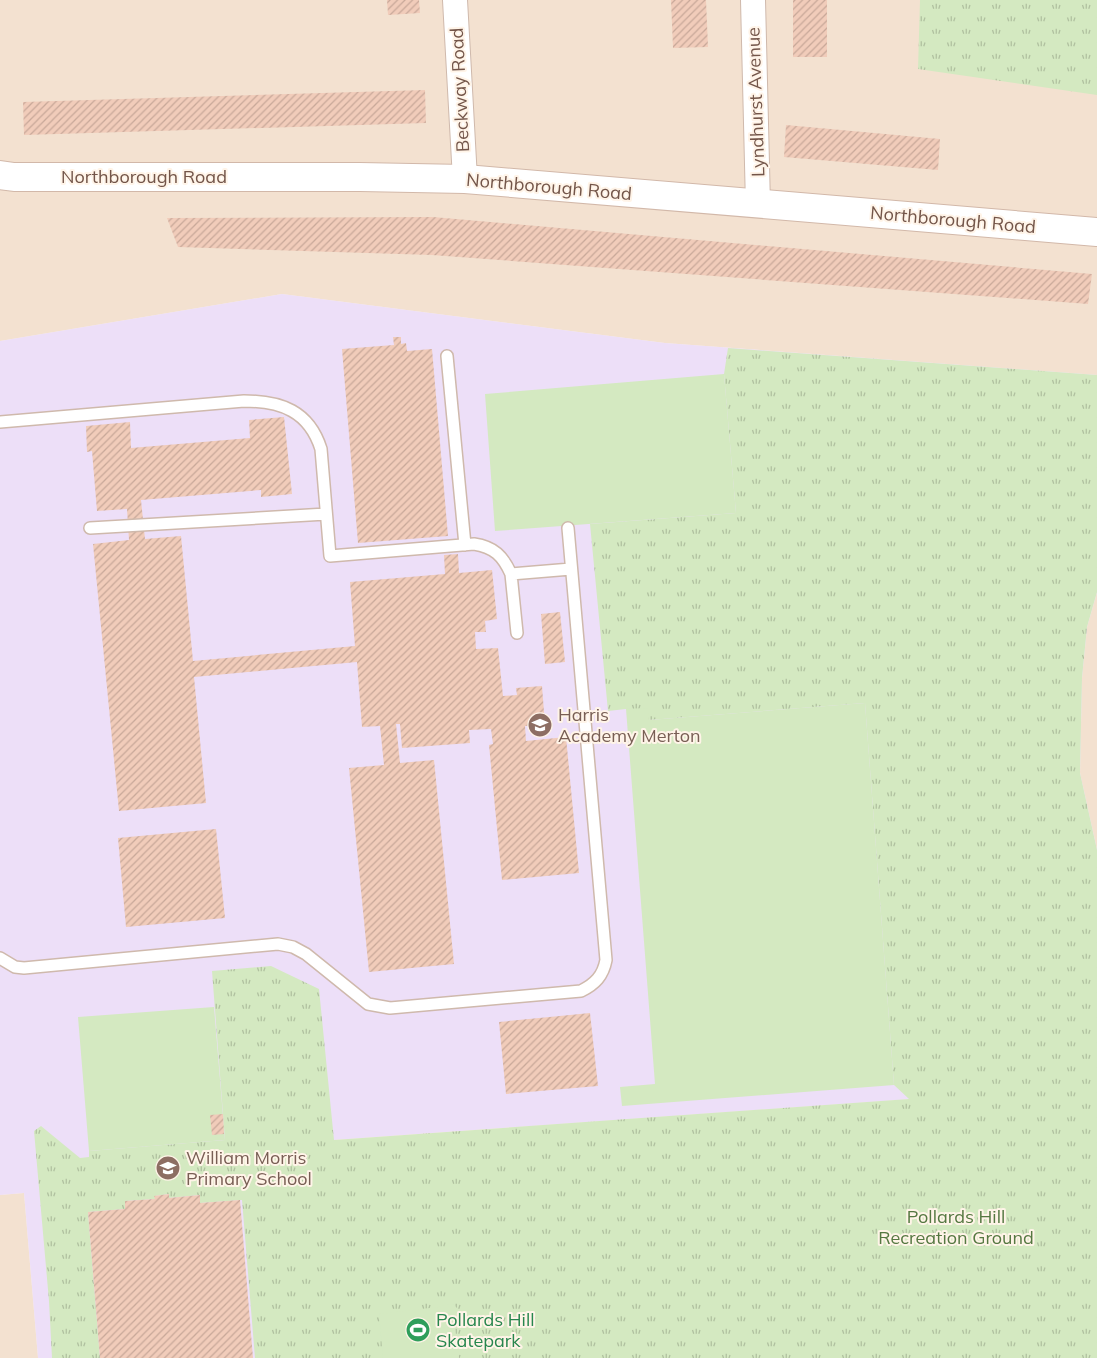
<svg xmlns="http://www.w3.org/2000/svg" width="1097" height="1358" viewBox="0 0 1097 1358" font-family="Mulish,sans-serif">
  <defs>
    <pattern id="park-tufts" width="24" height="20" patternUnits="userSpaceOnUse" patternTransform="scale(1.25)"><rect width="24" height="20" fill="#d4e9c1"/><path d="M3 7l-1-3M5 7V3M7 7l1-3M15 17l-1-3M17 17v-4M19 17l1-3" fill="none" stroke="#b0c09f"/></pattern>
    <pattern id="building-hatch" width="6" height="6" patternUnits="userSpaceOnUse" patternTransform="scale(1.25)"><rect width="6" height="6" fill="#f1ccba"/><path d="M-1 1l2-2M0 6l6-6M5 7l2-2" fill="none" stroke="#c8a899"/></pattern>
  </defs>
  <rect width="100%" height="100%" fill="#fcf0e2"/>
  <!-- residential -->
  <path fill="#f3e1d0" d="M0,0H1097V375L665,343L282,294L0,341Z
    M1097,592V850L1080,773L1082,678L1087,627Z
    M24,1193L38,1358H0V1195Z"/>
  <!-- education -->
  <path fill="#eddff8" d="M282,294L665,343L1097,375V592L1087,627L1082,678L1080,773L1097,850V1086L334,1140L352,1358H38L24,1193L0,1195V341Z"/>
  <!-- park -->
  <path fill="url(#park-tufts)" d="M920,0H1097V95L918,69Z
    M728,348L1097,375V592L1087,627L1082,678L1080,773L1097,850V1358H255L242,1200L200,1203V1195L169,1198V1194L155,1196V1199L125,1201V1209L88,1212L100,1358H52L49,1301L34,1131L41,1126L80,1158L89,1157V1151L225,1140L212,971L271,966L319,989L334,1140L909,1099L894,1085L865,703L649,720L626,709L608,711L590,524L736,513L724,374Z"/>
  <!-- garden -->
  <path fill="#d4e9c1" d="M724,374L736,513L495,531L485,394Z
    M865,703L894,1085L622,1106L620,1087L655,1084L626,709L648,708L649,720Z
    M214,1007L225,1140L89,1151L78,1017Z
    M452,1303L458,1309L454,1322L459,1358H383L379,1314L439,1307Z"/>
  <!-- building -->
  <path fill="url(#building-hatch)" d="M387,0H419L420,13L388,15Z
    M671,0H706L708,47L673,48Z
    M793,0H827V57H793Z
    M425,90L426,123L24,135L23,102Z
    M786,125L940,139L938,170L784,157Z
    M433,217L1092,274L1088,304L432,255L178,247L167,218Z
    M393,337H401V344L406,343L407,351L432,349L448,536L358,543L342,349L394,345Z
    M284,417L292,494L261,497V490L141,500L145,539L181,536L193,661L355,646L350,582L445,574L444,555L458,554L459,573L492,570L497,619L485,621L486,632H475L476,649L498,648L503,696L517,695L516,688L542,686L545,725L525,726L526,741L566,737L579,873L502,880L489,745L493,744L491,729L469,730L470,743L402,748L400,724H396L400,763L434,760L454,964L369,972L349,768L384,765L380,726L362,727L357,662L194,677L206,803L119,811L93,544L129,540L127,509L97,511L92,451L87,452L86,426L130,422L131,448L250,438L249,420Z
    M560,612L565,662L545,664L541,614Z
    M216,829L225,918L126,927L118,838Z
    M590,1013L598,1086L506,1094L499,1022Z
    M223,1114L224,1134L212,1135L210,1115Z
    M169,1194V1198L200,1195V1203L240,1200L253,1358H100L88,1212L125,1209V1201L155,1199L154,1196Z"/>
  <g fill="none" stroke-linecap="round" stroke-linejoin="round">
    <defs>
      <path id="lane" d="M447,356L465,545
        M0,422L244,401C281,401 309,411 321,449L330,556L474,544C494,547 503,556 511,574L571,569
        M90,528L326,514
        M511,574L517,633
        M0,958L15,967L24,968L278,944L293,947L306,954L368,1004L390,1008L581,991C595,984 603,976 606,960L568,528"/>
      <path id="street" d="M455,0L465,179
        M753,0L758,205"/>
      <path id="secondary" d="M0,175L14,177H360L465,179L1097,232"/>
    </defs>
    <!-- lane casing -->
    <use href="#lane" stroke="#cfb9ac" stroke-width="14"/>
    <!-- street casing -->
    <use href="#street" stroke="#cfb9ac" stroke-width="26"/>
    <!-- secondary casing -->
    <use href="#secondary" stroke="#d2b8a9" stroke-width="30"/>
    <!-- lane -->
    <use href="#lane" stroke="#fff" stroke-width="11"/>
    <!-- street -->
    <use href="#street" stroke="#fff" stroke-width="24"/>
    <!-- secondary -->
    <use href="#secondary" stroke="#fff" stroke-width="28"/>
  </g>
  <!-- icons -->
  <defs>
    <symbol id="school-disc" viewBox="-11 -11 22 22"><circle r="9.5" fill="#8d6e63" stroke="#fff4e8"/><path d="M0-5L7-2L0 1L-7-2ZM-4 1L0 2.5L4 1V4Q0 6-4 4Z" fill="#fff"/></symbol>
    <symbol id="stadium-disc" viewBox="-11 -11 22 22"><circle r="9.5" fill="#2e9e5b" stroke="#fff4e8"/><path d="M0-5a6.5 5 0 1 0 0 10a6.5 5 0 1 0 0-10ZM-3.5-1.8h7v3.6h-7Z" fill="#fff"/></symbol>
  </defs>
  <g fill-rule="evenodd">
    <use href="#school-disc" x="526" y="711" width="28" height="28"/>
    <use href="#school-disc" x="154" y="1154" width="28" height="28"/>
    <use href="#stadium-disc" x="404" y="1316" width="28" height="28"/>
  </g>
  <g text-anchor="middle" stroke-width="4" stroke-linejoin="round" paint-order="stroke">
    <!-- street labels -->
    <g font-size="18" fill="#735549" stroke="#fff4e8">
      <text transform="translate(460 90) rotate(-93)" y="6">Beckway Road</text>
      <text transform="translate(756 102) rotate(-92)" y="6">Lyndhurst Avenue</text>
      <text x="144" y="183">Northborough Road</text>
      <text transform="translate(549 187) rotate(5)" y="6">Northborough Road</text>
      <text transform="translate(953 220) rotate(5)" y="6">Northborough Road</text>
    </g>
    <!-- education labels -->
    <g font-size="18" fill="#785e54" stroke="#fff4e8" text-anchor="start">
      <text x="558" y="721">Harris<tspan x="558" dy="21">Academy Merton</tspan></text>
      <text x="186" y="1164">William Morris<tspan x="186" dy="21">Primary School</tspan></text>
    </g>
    <!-- park labels -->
    <g font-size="18" fill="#557841" stroke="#fff4e8">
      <text x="956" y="1223">Pollards Hill<tspan x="956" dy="21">Recreation Ground</tspan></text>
    </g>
    <!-- leisure labels -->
    <g font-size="18" fill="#27864d" stroke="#fff4e8" text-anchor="start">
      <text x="436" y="1326">Pollards Hill<tspan x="436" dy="21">Skatepark</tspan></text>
    </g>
  </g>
</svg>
